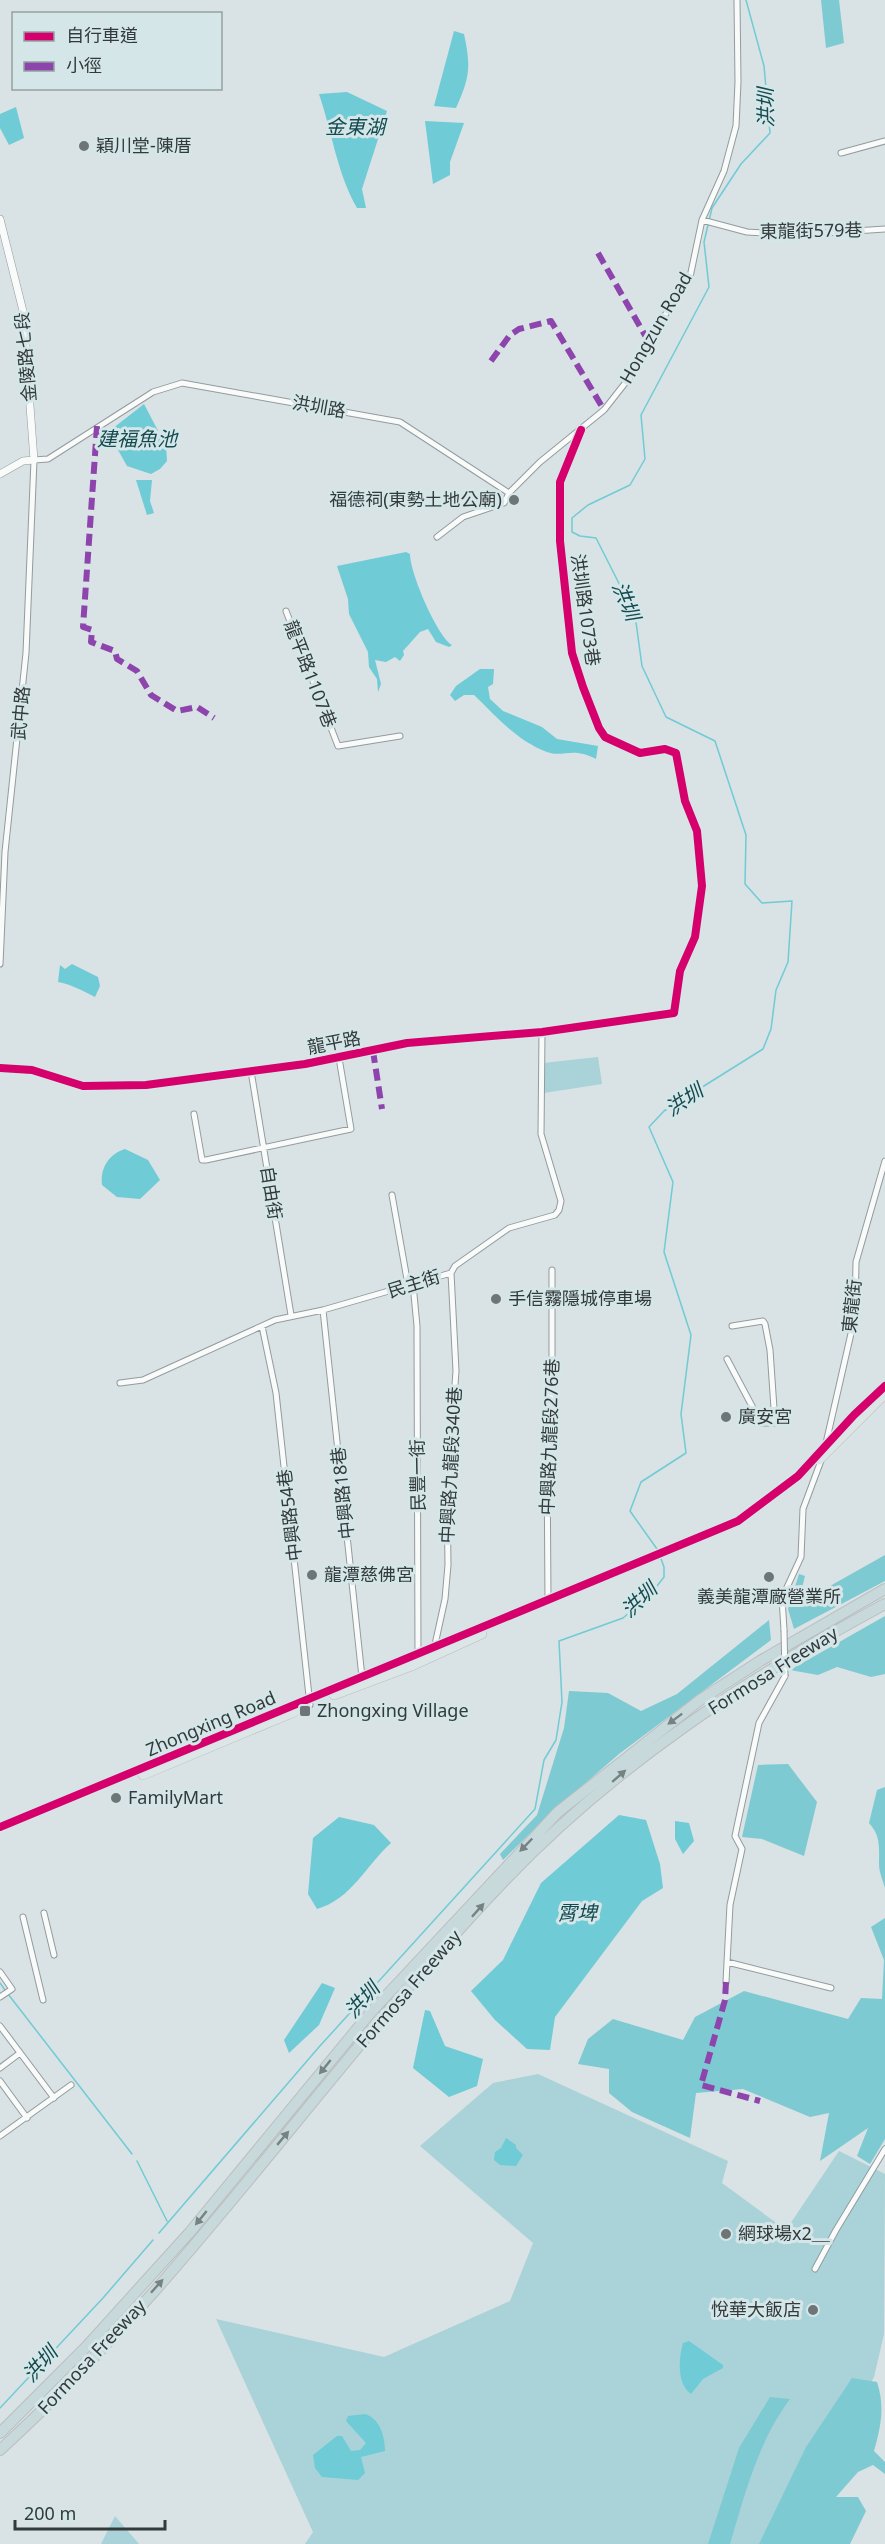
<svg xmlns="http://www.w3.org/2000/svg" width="885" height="2544" viewBox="0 0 885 2544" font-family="'Noto Sans','Noto Sans TC',sans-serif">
  <rect width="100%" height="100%" fill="#d9e2e4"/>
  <!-- green -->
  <path fill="#a9d3d8" d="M598,1057L602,1084L544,1093L543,1063Z
    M538,2074L728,2161L722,2183L786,2230L839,2151L885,2174L884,2334L874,2377L787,2544H305L313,2532L216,2319L384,2357L510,2301L533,2243L420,2146L493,2083Z
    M115,2516L139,2544H101Z"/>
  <!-- forest -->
  <path fill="#7ecad2" d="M821,0H839L844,43L826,48Z
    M885,1555V1581L794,1629L788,1609L799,1574L805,1576L798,1604Z
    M885,1616V1674L871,1677L837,1667L818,1675L790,1670Z
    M769,1620L771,1640L619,1754L552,1812L503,1860L500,1854L537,1815L564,1728L569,1691L608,1693L641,1711L677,1694Z
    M788,1764L817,1802L804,1856L762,1839L742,1837L758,1765Z
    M885,1787V1888C883,1881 879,1872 879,1864C879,1848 881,1836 869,1823L877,1790Z
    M885,1918V2139L870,2164L857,2156L868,2128L820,2161L829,2113L810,2117L743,2089L696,2093L690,2138L632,2112L609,2093V2069L578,2064L588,2039L613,2019L683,2040L695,2017L744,1991L848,2019L861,1998L882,1999L884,1960L871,1927Z
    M852,2378L877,2382C885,2406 881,2427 874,2451L885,2462V2474L873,2465L858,2472L836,2497H858L866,2511L850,2544H759L806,2447Z
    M770,2397L790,2399C758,2442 745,2494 730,2544H708L739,2448Z"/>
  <!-- water -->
  <path fill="#6fcbd5" d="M454,31L464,34C471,67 470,77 456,108L434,106Z
    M347,92L387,111L362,189L366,208H357C337,173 332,132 319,94Z
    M16,107L24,138L9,145L0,128V114Z
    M425,121L464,123L450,162V175L433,184Z
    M144,404L166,446L167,461L160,469L151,474L127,466L108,432Z
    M136,480H152L150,501L154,513L147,515Z
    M406,552L410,554C410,573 437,636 452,645L449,647L436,642L428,629L420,632L403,651L404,655L400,661L395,657L386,662L375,660L381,684L378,692L377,679L369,667L368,652L349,614L348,599L337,566Z
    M480,669H494L493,684L488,687L490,699L503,711L542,727L557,739L598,746L596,759C572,746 563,758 547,752C516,740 497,717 474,695H464L455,701L450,695L456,686Z
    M72,964L98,977L100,986L95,997C86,992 67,983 58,982L60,965L65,969Z
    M125,1149L148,1160L160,1180L140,1199L117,1197L102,1185C100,1168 109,1154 125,1149Z
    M619,1815L646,1820L660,1864L663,1888L642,1901L555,2017L550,2050L527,2049L495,2020L471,1991L503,1960L541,1883Z
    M339,1817L374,1825L391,1843C366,1865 352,1899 317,1909L308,1894L313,1838Z
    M675,1821L689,1823L694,1841L683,1854L675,1839Z
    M322,1983L335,1988L319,2025L289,2053L284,2040Z
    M425,2010L430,2011L445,2046L483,2059L477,2086L449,2097L413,2068Z
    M506,2138L516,2145V2148L523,2155L516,2166L500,2165L494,2160L495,2152L501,2148Z
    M689,2341L723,2365V2368L703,2379L691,2394C676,2383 679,2358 683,2343Z
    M365,2414C381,2419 385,2438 385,2451L361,2457L365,2473L358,2480L322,2477L315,2468L313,2455L337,2436H342L351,2451L360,2450L366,2443L346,2421L348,2416Z"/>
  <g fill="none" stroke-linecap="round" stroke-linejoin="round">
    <!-- stream -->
    <path stroke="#6fcbd5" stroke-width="1.5" d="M657,1549L630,1511L641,1482L686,1453L681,1414L691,1335L664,1252L673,1182L649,1127L664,1111L763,1049L771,1029L776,990L788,962L792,901L762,903L745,884L746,835L715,741L666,717L642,666L635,615L596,538L580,536L572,532V518L588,505L630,485L645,459L641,415L709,287L704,242L712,208L741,164L770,133L764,66L746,0
      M0,1983L5,1990
      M8,1994L132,2154
      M137,2161L167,2221
      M159,2233L319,2047L535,1809L544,1760L556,1740L562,1702L559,1641L623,1618L650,1595L664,1577V1567L660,1556
      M0,2408L103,2298L153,2240"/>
    <defs>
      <path id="minor" d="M841,153L885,141
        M702,220L747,232L795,235L885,229
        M437,537L463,517L504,503L509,493
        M286,611L338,746L400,736
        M0,964L5,852L26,653L34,460L48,459L153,392L182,383L400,422L509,493L540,462L604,410L637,368L665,315L690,277L702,220L724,171L736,126L738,82L737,0
        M0,1068L32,1070L83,1086L146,1085L305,1064L407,1043L542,1032L674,1013L680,971L695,937L702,886L697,831L685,801L676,753L665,749L640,753L605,737L599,728L583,687L572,653L560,541V482L581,432
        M251,1071L291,1315
        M194,1114L202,1160H206L351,1129L339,1058
        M392,1195L408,1285
        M413,1284L417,1326L418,1656
        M323,1310L362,1677
        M262,1326L276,1393L310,1705
        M727,1359L761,1423H775L770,1350L765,1324L763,1321L732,1326
        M120,1383L143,1380L275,1320L323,1310L451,1273L455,1266L509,1228L555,1215L559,1210L561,1201L541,1134L542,1032
        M826,1443L855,1316L856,1262L885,1161
        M548,1600L547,1451L552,1385V1270
        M784,1630L782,1598L801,1557L803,1509L822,1458
        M434,1649L445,1599L448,1565L447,1494L456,1371L451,1273
        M44,1913L54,1955
        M23,1917L43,2000
        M727,1962L831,1988
        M0,1972L12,1989L0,1997
        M726,1982L730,1905L742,1849L735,1836L759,1723L785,1676
        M0,2026L54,2098
        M0,2068L20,2053
        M0,2081L27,2118
        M0,2136L71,2085
        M815,2269L836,2230L885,2149"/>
      <path id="tertiary" d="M0,219L23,311L34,460L23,461L0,474"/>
      <path id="primary" d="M819,1460L885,1394
        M334,1695L414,1665L482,1634
        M143,1775L299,1710
        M0,1827L738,1521L798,1476L854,1415L885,1386"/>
      <path id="motorway" d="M0,2433L86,2347L190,2232L371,2012L558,1812L700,1700L760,1661L885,1589
        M0,2450C188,2279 330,2063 505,1880C614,1766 747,1678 885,1604"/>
    </defs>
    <!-- minor casing -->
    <use href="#minor" stroke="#949b9c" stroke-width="7"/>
    <!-- tertiary casing -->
    <use href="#tertiary" stroke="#949b9c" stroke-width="8"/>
    <!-- primary casing -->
    <use href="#primary" stroke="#babebf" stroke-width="10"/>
    <!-- motorway casing -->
    <use href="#motorway" stroke="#babebf" stroke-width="12"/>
    <!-- minor -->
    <use href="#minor" stroke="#f9fbfb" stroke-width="5"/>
    <!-- tertiary -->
    <use href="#tertiary" stroke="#f9fbfb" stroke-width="7"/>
    <!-- primary -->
    <use href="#primary" stroke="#dce6e7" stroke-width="9"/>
    <!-- motorway -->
    <use href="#motorway" stroke="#c8d9db" stroke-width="10"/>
    <defs>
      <path id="minor-bridge" d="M784,1630L785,1676"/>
    </defs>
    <!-- minor-bridge casing -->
    <use href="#minor-bridge" stroke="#949b9c" stroke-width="7" stroke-linecap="butt"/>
    <!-- minor-bridge -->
    <use href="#minor-bridge" stroke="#f9fbfb" stroke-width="5"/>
    <!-- quiet -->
    <path stroke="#8e44ad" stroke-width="6" stroke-dasharray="12 6" stroke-linecap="butt" d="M598,253L650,344
      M491,361L510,335L519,329L551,321L604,410
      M97,426L83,627L92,630L91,642L115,651L117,659L137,671L151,695L177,711L197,707L214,718
      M373,1051L382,1109
      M726,1982L725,2000L701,2085L760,2101"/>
    <defs>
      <path id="cycleway" d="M0,1068L32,1070L83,1086L146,1085L305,1064L407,1043L542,1032L674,1013L680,971L695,937L702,886L697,831L685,801L676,753L665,749L640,753L605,737L599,728L583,687L572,653L560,541V482L581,430
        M0,1827L738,1521L798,1476L854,1415L885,1386"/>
    </defs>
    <!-- cycleway casing -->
    <use href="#cycleway" stroke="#d5e6e8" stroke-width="11"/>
    <!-- cycleway -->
    <use href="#cycleway" stroke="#d6006c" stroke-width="8"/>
  </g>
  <!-- one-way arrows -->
  <defs><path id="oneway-solid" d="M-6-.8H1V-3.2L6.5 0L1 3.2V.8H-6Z" transform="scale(1.5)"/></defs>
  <g fill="#768283">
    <use href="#oneway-solid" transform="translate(675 1719) rotate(143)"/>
    <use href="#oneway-solid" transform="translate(619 1776) rotate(-41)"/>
    <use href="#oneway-solid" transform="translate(526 1845) rotate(134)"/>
    <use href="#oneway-solid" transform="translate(478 1910) rotate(-48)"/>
    <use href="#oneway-solid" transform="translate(325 2067) rotate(129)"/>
    <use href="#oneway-solid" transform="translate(283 2138) rotate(-50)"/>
    <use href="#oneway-solid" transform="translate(201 2218) rotate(129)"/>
    <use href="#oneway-solid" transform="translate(157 2286) rotate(-48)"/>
  </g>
  <!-- markers -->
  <g fill="#6d7576" stroke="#d5e6e8" stroke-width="2">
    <circle cx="84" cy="146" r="6"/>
    <circle cx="514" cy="500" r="6"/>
    <circle cx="496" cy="1299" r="6"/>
    <circle cx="726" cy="1417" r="6"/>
    <circle cx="312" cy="1575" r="6"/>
    <circle cx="769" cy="1577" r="6"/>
    <rect x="299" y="1705" width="12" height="12" rx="3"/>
    <circle cx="116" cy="1798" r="6"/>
    <circle cx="726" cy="2234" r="6"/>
    <circle cx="813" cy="2310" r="6"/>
  </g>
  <g text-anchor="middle" stroke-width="6" stroke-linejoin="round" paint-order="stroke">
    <!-- poi labels -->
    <g font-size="18" fill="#333a3b" stroke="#d5e6e8" text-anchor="start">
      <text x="96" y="152">穎川堂-陳厝</text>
      <text x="502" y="506" text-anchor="end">福德祠(東勢土地公廟)</text>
      <text x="508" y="1305">手信霧隱城停車場</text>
      <text x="738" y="1423">廣安宮</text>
      <text x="324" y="1581">龍潭慈佛宮</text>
      <text x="769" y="1603" text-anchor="middle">義美龍潭廠營業所</text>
      <text x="317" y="1717">Zhongxing Village</text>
      <text x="128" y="1804">FamilyMart</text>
      <text x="738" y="2240">網球場x2＿</text>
      <text x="801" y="2316" text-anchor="end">悅華大飯店</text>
    </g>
    <!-- street labels -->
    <g font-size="18" fill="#333a3b" stroke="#d5e6e8">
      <text transform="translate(811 231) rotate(-1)" y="6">東龍街579巷</text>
      <text transform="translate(656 328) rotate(-60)" y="6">Hongzun Road</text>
      <text transform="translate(26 357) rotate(-95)" y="6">金陵路七段</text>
      <text transform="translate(319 407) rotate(10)" y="6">洪圳路</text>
      <text transform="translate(585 610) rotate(82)" y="6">洪圳路1073巷</text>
      <text transform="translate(310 674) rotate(69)" y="6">龍平路1107巷</text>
      <text transform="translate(21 713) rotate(-85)" y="6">武中路</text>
      <text transform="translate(334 1043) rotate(-11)" y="6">龍平路</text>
      <text transform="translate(271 1193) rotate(81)" y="6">自由街</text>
      <text transform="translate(414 1284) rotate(-17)" y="6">民主街</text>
      <text transform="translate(852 1306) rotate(-84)" y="6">東龍街</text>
      <text transform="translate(550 1437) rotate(-88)" y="6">中興路九龍段276巷</text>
      <text transform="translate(451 1465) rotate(-87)" y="6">中興路九龍段340巷</text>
      <text transform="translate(418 1475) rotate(-91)" y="6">民豐一街</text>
      <text transform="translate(343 1493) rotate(-96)" y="6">中興路18巷</text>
      <text transform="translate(290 1515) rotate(-97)" y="6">中興路54巷</text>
      <text transform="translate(773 1671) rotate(-32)" y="6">Formosa Freeway</text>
      <text transform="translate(211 1724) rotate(-23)" y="6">Zhongxing Road</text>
      <text transform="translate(409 1989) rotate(-49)" y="6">Formosa Freeway</text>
      <text transform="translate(92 2357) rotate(-47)" y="6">Formosa Freeway</text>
    </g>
    <!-- water labels -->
    <g font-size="20" font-style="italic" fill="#134a50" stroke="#d5e6e8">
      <text transform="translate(766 108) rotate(-91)" y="7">洪圳</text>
      <text x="355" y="134">金東湖</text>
      <text x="137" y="446">建福魚池</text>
      <text transform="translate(626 601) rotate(67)" y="7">洪圳</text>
      <text transform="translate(684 1100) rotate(-34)" y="7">洪圳</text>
      <text transform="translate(639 1600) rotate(-43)" y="7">洪圳</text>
      <text x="577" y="1920">霄埤</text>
      <text transform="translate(362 2000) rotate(-48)" y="7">洪圳</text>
      <text transform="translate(40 2364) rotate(-48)" y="7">洪圳</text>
    </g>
  </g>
  <!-- legend -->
  <rect x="12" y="12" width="210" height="78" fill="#d5e6e8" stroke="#94a1a3" stroke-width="1.5"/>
  <rect x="24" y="32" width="30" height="9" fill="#d6006c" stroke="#94a1a3" stroke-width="1.5"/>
  <text x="66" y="42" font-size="18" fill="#333a3b">自行車道</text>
  <rect x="24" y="62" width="30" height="9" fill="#8e44ad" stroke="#94a1a3" stroke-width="1.5"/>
  <text x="66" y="72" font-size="18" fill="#333a3b">小徑</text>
  <!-- scale -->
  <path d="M15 2520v9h150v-9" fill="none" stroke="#333a3b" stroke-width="3"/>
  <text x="24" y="2520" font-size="18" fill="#333a3b" stroke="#d5e6e8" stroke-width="4.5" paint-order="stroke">200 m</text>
</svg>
